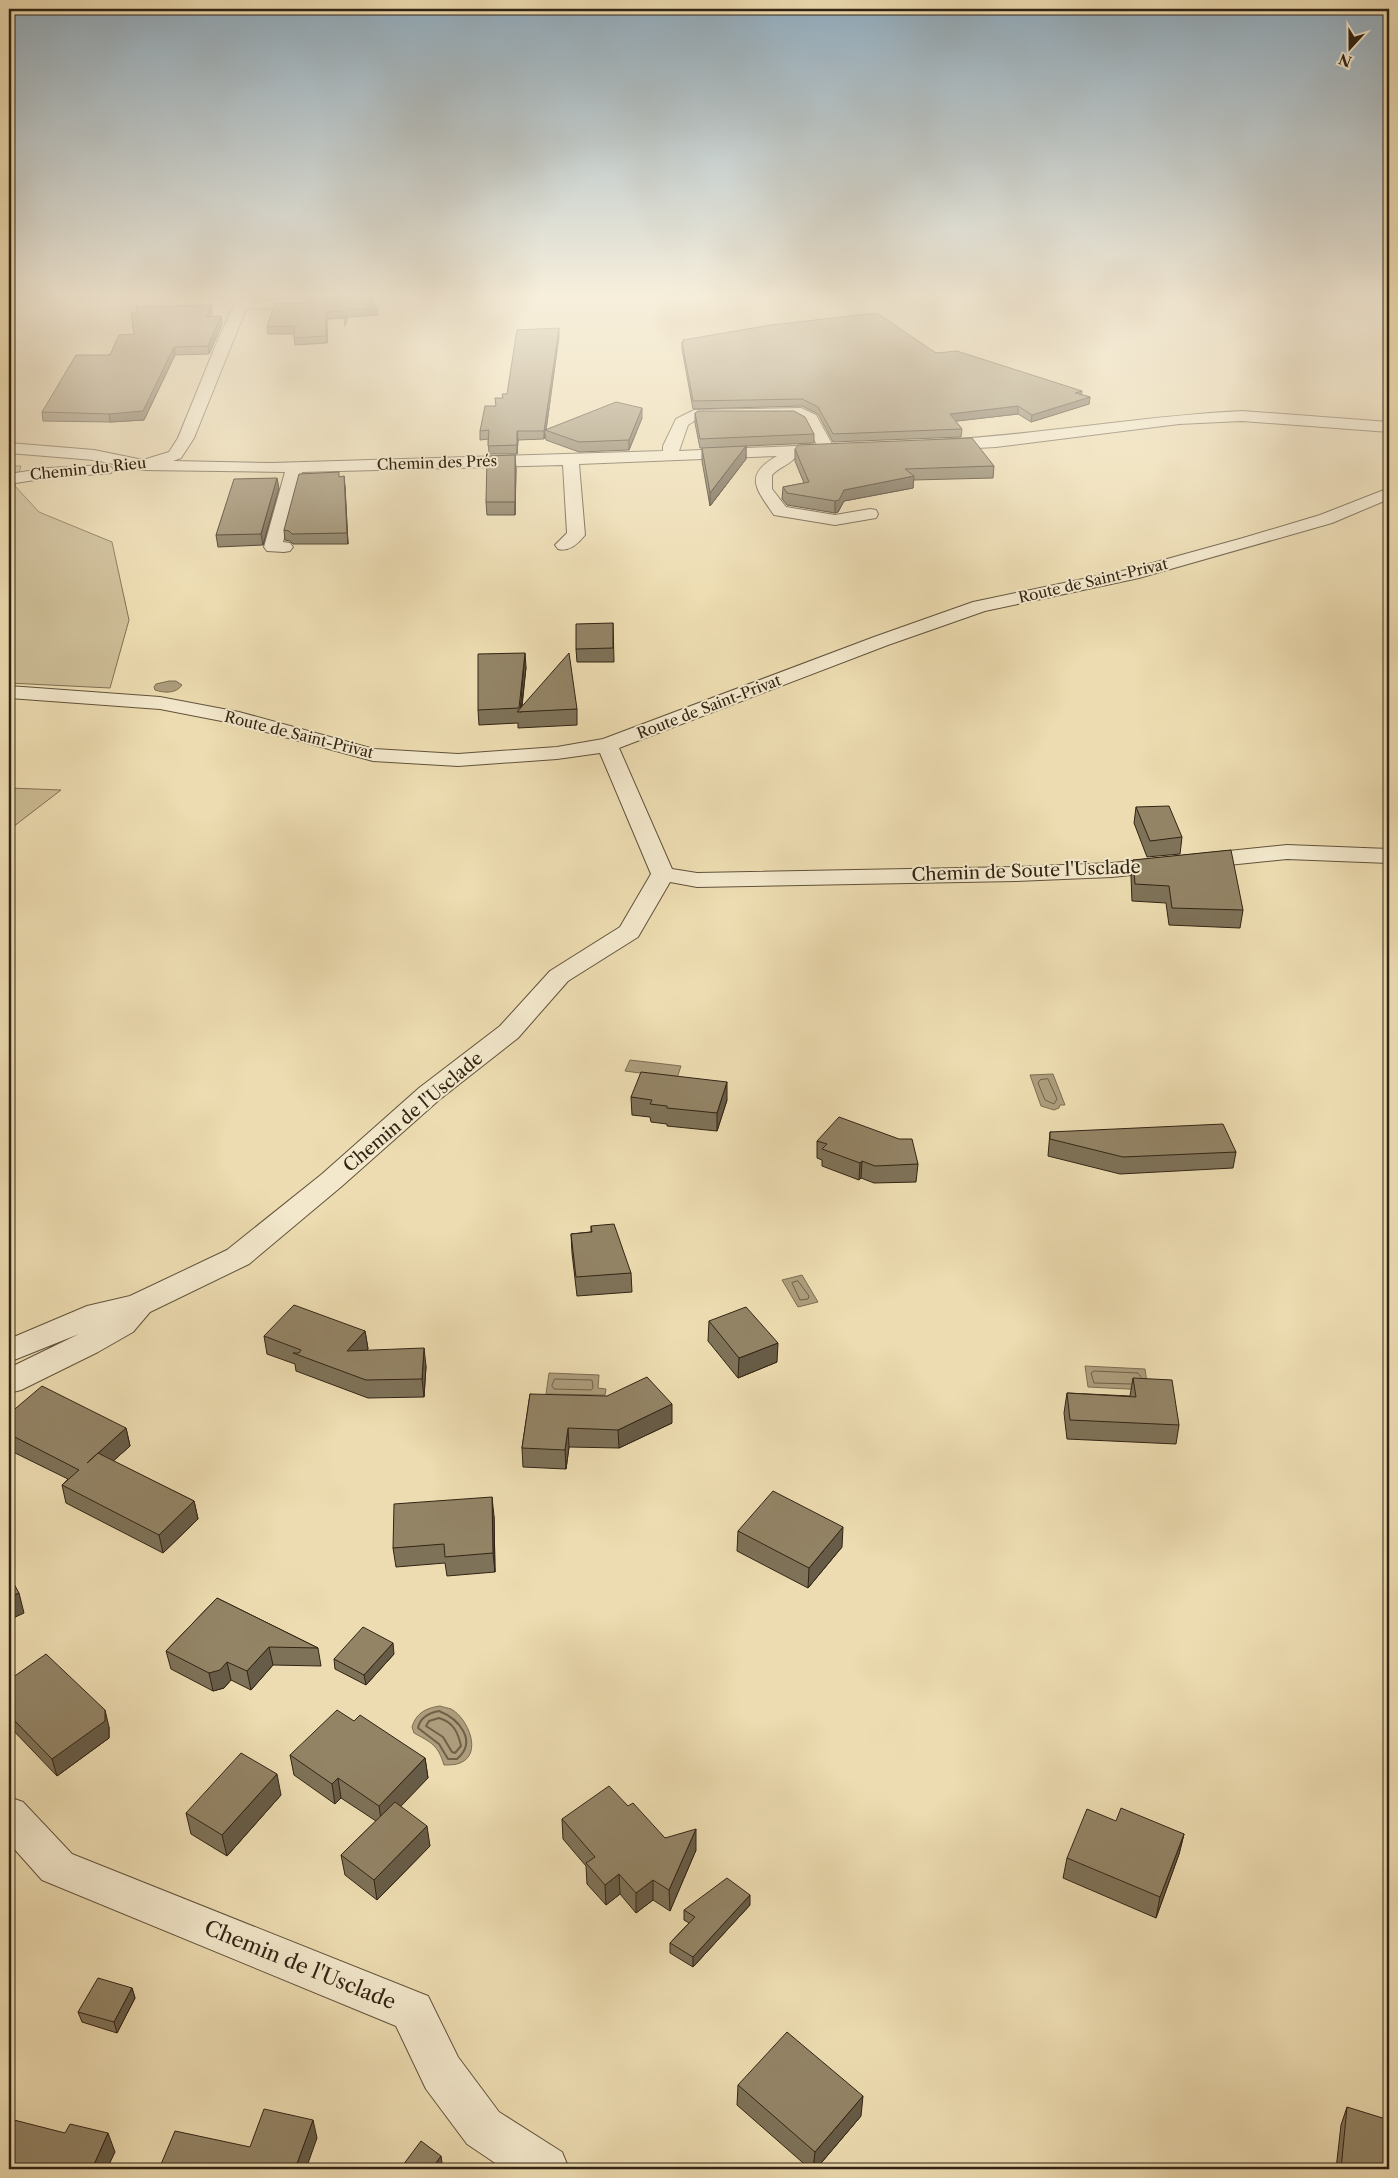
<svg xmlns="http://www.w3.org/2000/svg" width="1398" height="2178" viewBox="0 0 1398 2178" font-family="'Libre Caslon Text',serif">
  <rect width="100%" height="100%" fill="#eddcb1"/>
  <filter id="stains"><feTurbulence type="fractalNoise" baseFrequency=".004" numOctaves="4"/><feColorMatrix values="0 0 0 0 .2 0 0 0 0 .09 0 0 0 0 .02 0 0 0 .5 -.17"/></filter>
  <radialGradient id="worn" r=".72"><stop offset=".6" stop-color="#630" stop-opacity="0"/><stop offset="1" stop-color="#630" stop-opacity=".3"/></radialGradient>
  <!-- green -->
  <path fill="#cdbd96" stroke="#807055" d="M9,466H21L15,486L39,512L112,542L129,620L110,688L9,683Z
    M9,788L61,790L9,830Z"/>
  <!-- water -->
  <path fill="#ad9d7c" stroke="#7c6d52" d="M169,681H176L182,685C176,694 164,693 155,690L154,687L156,684Z
    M630,1060L681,1066L677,1078L625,1071Z
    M1053,1074L1065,1105H1060L1059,1108L1054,1110L1041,1106L1030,1075Z
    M802,1275L818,1302L798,1307L782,1280Z
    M1085,1366L1145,1369L1148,1390L1088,1387Z
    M549,1373L599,1375L598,1388L606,1389L605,1395L546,1394Z
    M440,1706C443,1707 448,1708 451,1709C468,1718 483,1754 460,1763C455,1765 449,1765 444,1765C438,1745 432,1743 414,1733L412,1727C416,1713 426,1708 440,1706Z"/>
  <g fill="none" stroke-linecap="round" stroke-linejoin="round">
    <!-- shore-far1 -->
    <path stroke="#706048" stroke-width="1" d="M1048,1079L1057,1099L1054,1104L1045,1100L1038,1083L1040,1080Z
      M798,1281L809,1296L808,1299L800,1300L792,1283Z
      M555,1379L592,1380L593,1388L591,1390L554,1389L552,1386Z
      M1131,1384L1094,1383L1091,1373L1094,1371L1138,1373L1141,1377"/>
    <!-- shore -->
    <path stroke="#706048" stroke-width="2" d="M439,1711C459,1719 478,1741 457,1759H448L439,1744L418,1728C420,1717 429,1713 439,1711Z
      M439,1718C453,1722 458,1732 461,1746L455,1753L452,1752L443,1737L426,1726L429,1721Z"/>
    <defs>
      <path id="minor" d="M237,298H250L249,301L334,298L333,301L302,308L246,309L194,438L181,458L173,461L272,463L663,451V446L676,419L694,410L801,408L816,415L832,444L838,446L840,449L838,452L832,454L797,455C792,464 779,467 772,475V489L786,507L835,515L870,509L876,510L878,514L876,518L835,525L774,515C756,489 743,475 777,456L579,464L585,535C578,544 569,552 558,549L555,545L567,533L563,465L302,472L283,542L290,543L293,547L290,551L284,552L267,551L264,547L285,472L143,470L94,460L9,453V443L94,450L143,460L169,452L178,438L217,342ZM778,417C807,418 804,420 817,445L679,451L688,425L697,419Z
        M1242,411L1389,422V432L1242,421L1179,424L996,447L938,450L932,448L930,445L932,442L938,440C1040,435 1140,416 1242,411Z
        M105,465L111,467L113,470L111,473L48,478L9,484V474L48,468Z
        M1389,488V499L1332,523L1139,578L985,611L888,645L619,748L672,869L697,873L1016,867L1112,863L1287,845L1389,849V863L1287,859L1112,877L1016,881L697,887L670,882L638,937L568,981L518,1038L439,1100L342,1186L249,1264L150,1312L133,1332L98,1352L21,1390L9,1393V1368L79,1334L9,1362V1339L87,1306L130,1296L227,1250L322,1174L419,1088L500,1026L550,971L620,927L651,874L600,753L557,759L458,766L373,761L237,724L160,709L9,698V686L160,697L239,712L374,749L458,754L557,747L603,739L874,637L973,602L1131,569L1243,538L1320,515Z
        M9,1797L23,1802L72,1854L428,1996L458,2057L499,2112L562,2152L569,2169H504L467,2144L426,2089L396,2026L42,1880L9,1843Z"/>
    </defs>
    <!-- minor casing -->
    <use href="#minor" stroke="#61523b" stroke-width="2"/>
    <!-- minor -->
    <use href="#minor" fill="#f3e8cc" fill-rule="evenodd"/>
  </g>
  <!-- wall -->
  <path fill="#7e7258" stroke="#322414" d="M302,303L378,315L348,317L345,326L344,318L327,319V343L295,345L294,334H268L267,327Z
    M211,305L212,313L210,317L222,324L209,354L175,355L144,420L110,422L43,421L42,412L134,334Z
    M559,336L546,430L642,418L629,450L579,452L546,440L545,434L544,439L518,440L517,454H489L488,439L480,440V431L496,406L502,398L507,394Z
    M683,340L936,353L1090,397L1089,404L1031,422L1018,414L955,421L962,429L961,437L833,442L818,414L802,406L693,409L682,349V342H683Z
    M695,413L814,434V443L746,446V459L710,506L702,461V448H700L695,423Z
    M795,449L994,466L993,478L913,480V488L844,501L838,512L835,513L787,505L782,499L783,487L804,483L795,461Z
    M516,468L515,515H487L486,502Z
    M340,477L345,486L348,544H293L290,541L285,540L284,530Z
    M279,488L263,545L218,547L216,535Z
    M613,623L614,662H577L576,649Z
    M526,667L522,707L577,709V725L518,728V723L479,725L478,710Z
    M1136,807L1182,837L1180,854L1147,857L1134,823Z
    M1133,860L1243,910L1240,928L1169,925L1166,903L1132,901L1131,877Z
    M631,1097L727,1100L717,1131L667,1126V1124L651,1122L650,1117L632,1115Z
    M1050,1132L1236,1152L1233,1168L1120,1174L1048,1156Z
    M817,1141L918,1164L916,1182L874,1183L861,1178L859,1180L822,1166V1160L817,1158Z
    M591,1226L631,1273L632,1292L577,1296L572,1253L571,1234L591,1232Z
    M709,1321L777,1362L738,1378L708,1341Z
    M365,1331L368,1349L366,1350L426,1366L424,1397L368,1398L296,1371L295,1364L267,1354L264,1336Z
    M1133,1378L1179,1425L1176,1444L1067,1439L1064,1413L1067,1393L1130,1396Z
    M530,1394L672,1423L619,1448L569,1447L566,1469L523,1467L522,1448Z
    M9,1414L126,1428L130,1446L113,1461L194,1501L198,1519L163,1553L66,1503L62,1485L68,1479L9,1450Z
    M494,1516L495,1572L447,1576L445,1563L396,1567L393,1548Z
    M738,1531L842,1547L808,1588L737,1551Z
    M217,1598L318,1648L321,1666L273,1665L251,1690L231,1680L224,1688L213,1691L171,1669L166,1651Z
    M394,1654L366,1685L335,1669L334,1659Z
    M9,1680L109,1727V1738L57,1776L9,1726Z
    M354,1721L425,1758L428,1778L400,1806L430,1846L377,1900L345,1875L341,1855L376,1821L341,1798L335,1804L294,1775L290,1755Z
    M281,1795L227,1856L191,1834L186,1813Z
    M628,1806L665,1838L696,1850L670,1911L653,1900L636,1913L620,1894L606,1905L587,1884L586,1866L563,1839L562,1819Z
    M1116,1821L1184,1834L1179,1854L1156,1918L1063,1878L1067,1858Z
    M750,1905L693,1967L670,1953V1943L689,1923L684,1920V1910Z
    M132,1988L135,1998L117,2033L82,2022L78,2012Z
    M738,2085L861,2116L816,2169H810L737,2105Z
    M1347,2107L1389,2169H1336L1341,2125Z"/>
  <!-- shaded-wall -->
  <path fill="#675c47" stroke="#322414" d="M211,305L212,313L207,325L206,317Z
    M377,308L378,315L348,317L345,326V319L347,310Z
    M343,311L344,318L327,319V343L326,312Z
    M221,316L222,324L209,354L208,346Z
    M559,328V336L546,430H545L544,439V431Z
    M174,347L175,355L144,420L110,422L109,414Z
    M1082,391L1081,398L1075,393Z
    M1090,397L1089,404L1031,422L1032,415Z
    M1018,406V414L949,422L950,414Z
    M642,408V418L629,450V440Z
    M517,431L518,440L517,454Z
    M746,446V459L710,506V493Z
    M515,455L516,468L515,515Z
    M344,476L345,486L348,544L347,533Z
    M914,476L913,488L844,501L838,512L835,513V501L844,490Z
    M277,478L279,488L263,545L261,534Z
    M525,653L526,667L521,712H520Z
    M727,1082V1100L717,1131V1113Z
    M862,1161L861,1178L859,1180L860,1163Z
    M365,1331L368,1349L349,1369L347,1351Z
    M778,1343L777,1362L738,1378L739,1358Z
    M424,1348L426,1366L424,1397L422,1379Z
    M672,1404V1423L619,1448L618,1430Z
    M126,1428L130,1446L91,1481L87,1463Z
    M568,1428L569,1447L566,1469L565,1450Z
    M492,1497L494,1516L495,1572L493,1553Z
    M194,1501L198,1519L163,1553L159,1535Z
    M843,1527L842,1547L808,1588L809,1568Z
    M19,1593L24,1613L9,1620V1597Z
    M393,1643L394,1654L366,1685L364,1675Z
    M269,1647L273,1665L251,1690L247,1671Z
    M227,1662L231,1680L224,1688L213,1691L209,1673Z
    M105,1710L109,1727V1738L57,1776L52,1759Z
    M425,1758L428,1778L382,1826L379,1806Z
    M277,1774L281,1795L227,1856L222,1835Z
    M338,1778L341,1798L335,1804L332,1784Z
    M427,1826L430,1846L377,1900L374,1880Z
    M696,1829V1850L670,1911L669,1890Z
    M1184,1834L1179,1854L1156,1918L1160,1897Z
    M619,1874L620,1894L606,1905L605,1885Z
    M653,1880V1900L636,1913V1893Z
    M750,1895V1905L693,1967V1957Z
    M132,1988L135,1998L117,2033L114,2022Z
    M863,2096L861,2116L816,2169H813L815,2152Z
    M313,2120L317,2138L306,2169H295Z
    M108,2133L115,2152L107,2169H92Z
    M441,2156L443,2169L436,2163Z"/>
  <!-- building -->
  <path fill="#938466" stroke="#322414" d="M319,298H371L377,308L347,310L345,319L343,311L326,312V336L294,338V326L267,327L275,303H302Z
    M211,305L206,317L221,316L208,346L174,347L143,411L109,414L42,412L76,355H110L119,335L134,334L131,313H137L136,307Z
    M877,313L936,353L957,351L1082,391L1075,393L1090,397L1032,415L1018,406L950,414L962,429L833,434L818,407L802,399L693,401L682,342H684L683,340L771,325Z
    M559,328L544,431H517V445L488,446L489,430L480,431L485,406H496L495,398H503L502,394H507L517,330Z
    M616,402L642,408L629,440L579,442L545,430Z
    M698,411H794L805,417L814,434L700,439L695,413Z
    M972,438L994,466L905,469L914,476L844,490L839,500L835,501L787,493L783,487L809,482L795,449L798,445Z
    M746,446L743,450L710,493L702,448Z
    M515,455V502H486L487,456Z
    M339,472V477L344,476L347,533L292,534L289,531L284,530L299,474Z
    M277,478L261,534L216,535L234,479Z
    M613,623V648L576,649V624Z
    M525,653L519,708L478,710V654Z
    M569,653L577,709L517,712Z
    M1169,806L1182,837L1150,841L1136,807Z
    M1231,850L1243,910L1172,908L1169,886L1135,884L1133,860Z
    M641,1072L727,1082L717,1113L667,1108V1106L650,1104L652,1100L631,1097Z
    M839,1117L899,1139H912L918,1164L875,1166L862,1161L860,1163L822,1149L827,1144L817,1141Z
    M1223,1124L1236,1152L1123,1157L1050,1139V1132Z
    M614,1224L631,1273L576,1277L571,1234L592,1232L591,1226Z
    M294,1305L365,1331L347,1351L424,1348L422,1379L366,1380L293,1353H299L301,1350L264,1336Z
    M746,1307L778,1343L739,1358L709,1321Z
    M647,1377L672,1404L618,1430L568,1428L565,1450L522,1448L530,1394L607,1396Z
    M1133,1378L1172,1380L1179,1425L1070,1420L1067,1393L1136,1397Z
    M42,1386L126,1428L87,1463L98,1453L194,1501L159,1535L62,1485L79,1470L9,1434V1414Z
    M773,1491L843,1527L809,1568L738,1531Z
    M492,1497L493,1553L445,1557L444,1544L393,1548L394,1504Z
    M9,1575L19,1593L9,1597Z
    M217,1598L318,1648L269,1647L247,1671L227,1662L220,1670L209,1673L166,1651Z
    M363,1627L393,1643L364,1675L334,1659Z
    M46,1654L105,1710V1721L52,1759L9,1715V1680Z
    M337,1710L354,1721L360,1715L425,1758L379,1806L338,1778L332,1784L290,1755Z
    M241,1753L277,1774L222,1835L186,1813Z
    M609,1786L628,1806L633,1803L665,1838L696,1829L669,1890L653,1880L636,1893L619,1874L605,1885L586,1863L595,1857L562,1819Z
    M395,1802L427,1826L374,1880L341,1855Z
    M1121,1808L1184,1834L1160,1897L1067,1858L1087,1809L1116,1821Z
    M727,1878L750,1895L693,1957L670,1943L695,1917L684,1910Z
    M98,1978L132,1988L114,2022L78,2012Z
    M787,2032L863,2096L815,2152L738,2085Z
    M1347,2107L1389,2120V2169H1341Z
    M264,2109L313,2120L295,2169H159L175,2131L250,2147Z
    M14,2120L65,2133L70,2124L108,2133L92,2169H9V2130Z
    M421,2141L441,2156L436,2163L445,2169H400Z"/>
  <!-- sky -->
  <linearGradient id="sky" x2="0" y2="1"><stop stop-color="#90abbd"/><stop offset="0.49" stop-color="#f7efdc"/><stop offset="1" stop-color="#f7efdc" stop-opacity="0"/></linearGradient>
  <rect width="1398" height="603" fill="url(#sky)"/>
  <g text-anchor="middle" stroke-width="4" stroke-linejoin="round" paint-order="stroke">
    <!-- far-street labels -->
    <g font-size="15" fill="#322414" stroke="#f3e8cc">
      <text transform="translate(437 463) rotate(-2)" y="5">Chemin des Prés</text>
      <text transform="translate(88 469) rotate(-6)" y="5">Chemin du Rieu</text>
      <text transform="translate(1093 581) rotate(-13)" y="5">Route de Saint-Privat</text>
      <text transform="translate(709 707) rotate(-21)" y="5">Route de Saint-Privat</text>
      <text transform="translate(299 735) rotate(14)" y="5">Route de Saint-Privat</text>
    </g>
    <!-- street labels -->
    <g font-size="18" fill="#322414" stroke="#f3e8cc">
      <text transform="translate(1026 871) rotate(-2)" y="6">Chemin de Soute l'Usclade</text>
      <text transform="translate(413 1112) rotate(-40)" y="6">Chemin de l'Usclade</text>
    </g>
    <!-- near-street labels -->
    <g font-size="21" fill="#322414" stroke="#f3e8cc">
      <text transform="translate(300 1965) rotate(22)" y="7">Chemin de l'Usclade</text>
    </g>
  </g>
  <!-- margin -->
  <rect width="1398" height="2178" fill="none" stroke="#eddcb1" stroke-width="30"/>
  <rect x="10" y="10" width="1378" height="2158" fill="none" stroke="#322414" stroke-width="2.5"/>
  <rect x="15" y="15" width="1368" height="2148" fill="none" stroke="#322414"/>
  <!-- north arrow -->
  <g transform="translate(1350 48) rotate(201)" stroke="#f3e8cc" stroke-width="4" paint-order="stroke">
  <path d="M0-4L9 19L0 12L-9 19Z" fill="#322414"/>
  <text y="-8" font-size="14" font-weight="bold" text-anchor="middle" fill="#322414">N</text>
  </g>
  <rect width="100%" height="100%" filter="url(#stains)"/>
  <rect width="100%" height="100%" fill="url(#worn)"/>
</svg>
